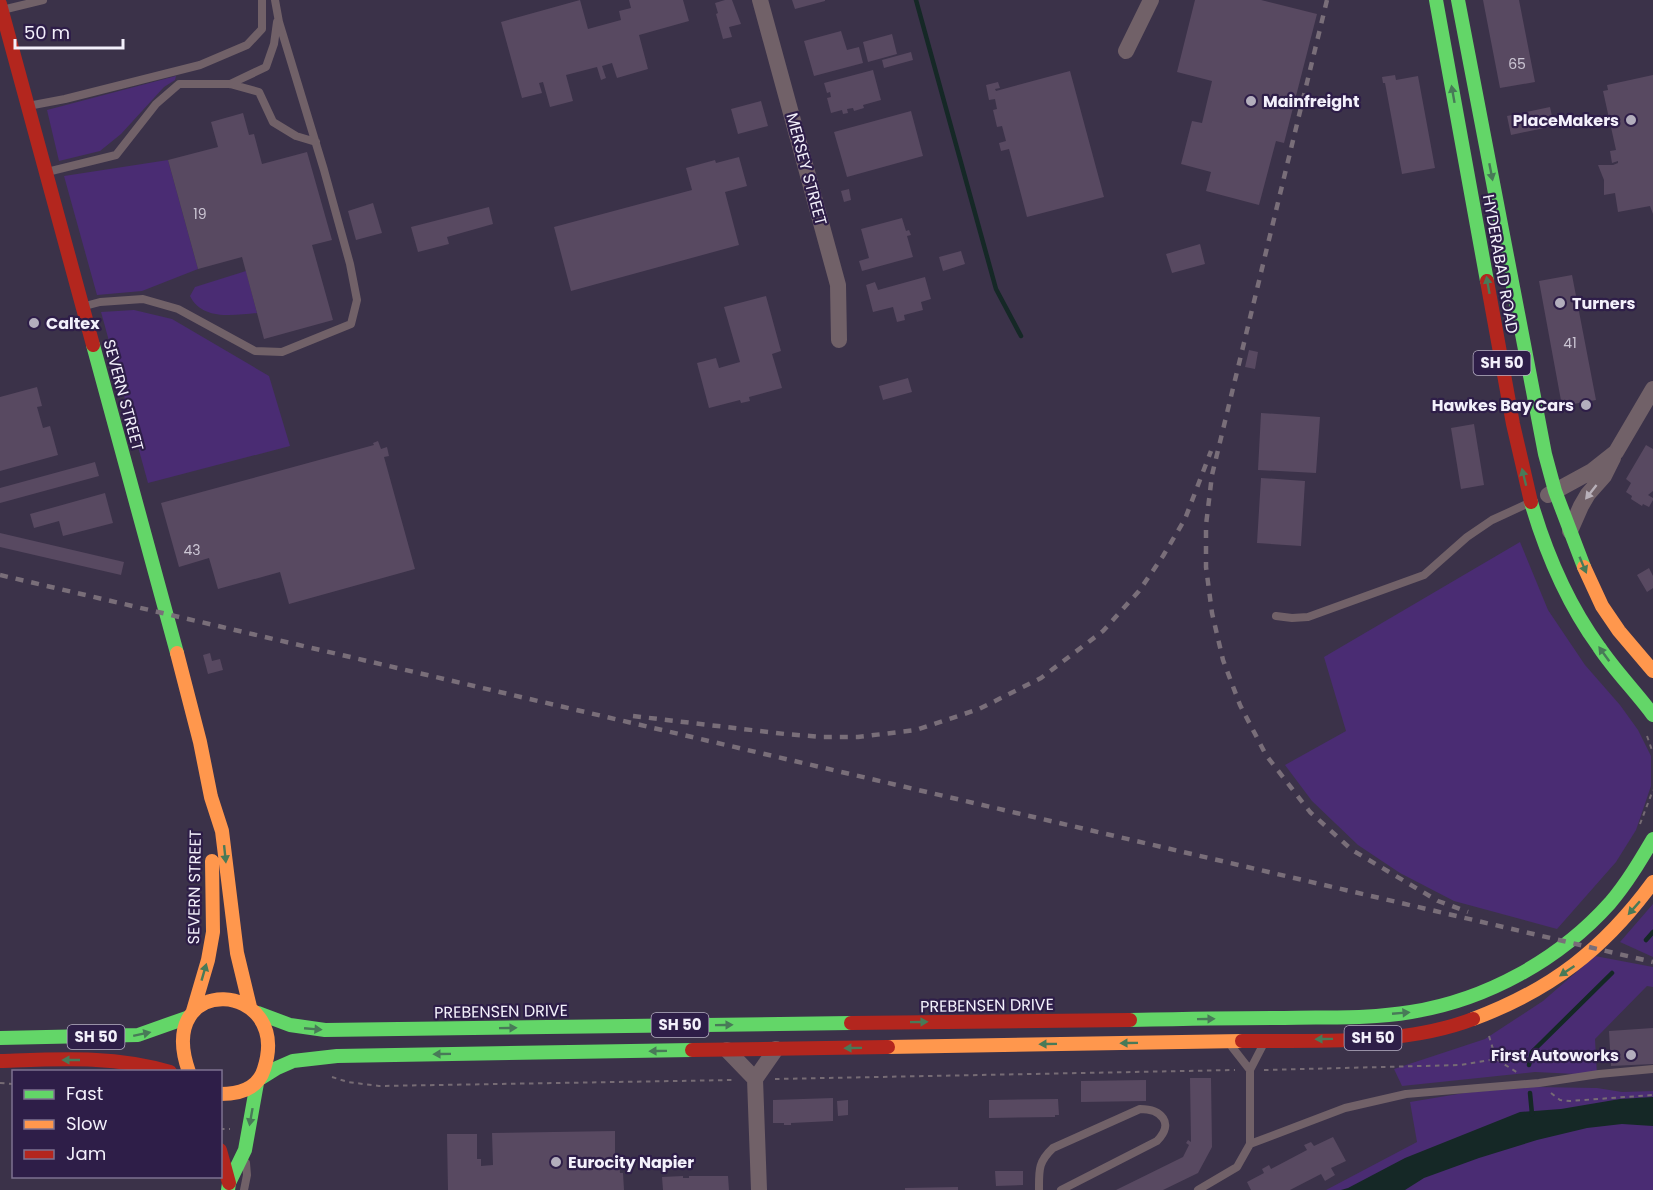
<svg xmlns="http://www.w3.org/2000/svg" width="1653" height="1190" viewBox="0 0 1653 1190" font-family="Poppins,sans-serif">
  <rect width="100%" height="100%" fill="#3b3249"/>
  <!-- green -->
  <path fill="#4a2c73" d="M176,76L175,80L164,87L121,134L100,151L59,161L47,110Z
    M168,160L198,269L142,291L97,295L64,176Z
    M246,271L257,313C235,315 202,321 190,296L195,287Z
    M134,310L172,319L269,376L290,446L148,483L101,312Z
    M1520,542L1548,610L1585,665L1620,705L1638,730L1651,756V786L1636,830L1616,862L1557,929L1454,901L1400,873L1358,845L1312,801L1285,765L1346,731L1324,657Z
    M1653,904V957L1620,942Z
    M1595,956L1653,967V987L1647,986L1595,1039L1597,1075L1535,1072L1402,1086L1394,1069L1485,1039L1543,1001Z
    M1533,1087L1597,1088L1622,1092L1653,1091V1190H1326L1417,1142L1410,1102L1464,1093Z"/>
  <!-- water -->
  <path fill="#152826" d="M1653,1097V1126L1622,1124L1587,1128L1537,1140L1479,1158L1424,1178L1405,1190H1341L1348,1188L1405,1158L1520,1112L1561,1109L1620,1099Z"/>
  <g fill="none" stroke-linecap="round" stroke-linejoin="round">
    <!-- stream -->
    <path stroke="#152826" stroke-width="4.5" d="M916,0L996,289L1021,336
      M1646,940L1653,932
      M1529,1065L1532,1052L1612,973
      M1530,1093L1532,1114"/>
  </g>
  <!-- building -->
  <path fill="#584961" d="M580,0L588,29L621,20L619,11L631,8L629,0H683L689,21L639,35L648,69L617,78L612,63L602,66L606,78L601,80L597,67L566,75L573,101L550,107L543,82L539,83L542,93L522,98L501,22Z
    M725,0H732L741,24L729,27L732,37L723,39L716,14L718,13L715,3Z
    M792,0H825V1L795,9Z
    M1195,0H1261L1317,14L1284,143L1276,141L1259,205L1206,191L1211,172L1181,164L1192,121L1202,123L1212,81L1177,72Z
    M1483,0H1519L1535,82L1500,88Z
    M841,31L847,50L859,47L863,63L814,76L804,41Z
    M892,34L897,54L868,62L863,42Z
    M911,52L913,60L884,68L882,60Z
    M873,70L881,100L863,105L864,108L854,111L853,108L847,109L848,113L843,114L842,110L831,113L827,98L831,97L830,92L827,93L824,83Z
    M1070,71L1104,197L1027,217L1009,149L1001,151L999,143L1006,141L1002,126L997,127L993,110L997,109L995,99L989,100L986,85L998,82L1000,88L995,89L996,91Z
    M1395,75L1396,80L1418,76L1435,168L1402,174L1385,83H1383L1382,77Z
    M1653,75V214L1650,206L1618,212L1615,193L1604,195V180L1598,165H1613L1618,163V161L1612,163L1610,151L1616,150L1603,91L1608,90L1607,85Z
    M761,101L768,126L738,134L731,109Z
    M1550,107L1554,126L1511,135L1507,116Z
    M911,111L923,156L847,177L834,132Z
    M243,113L249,135L254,134L262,164L307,152L332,240L312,245L333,320L264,339L242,257L198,269L168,160L218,147L211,122Z
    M739,157L747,186L725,192L739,245L571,291L554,227L692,190L686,168L715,160L716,163Z
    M849,189L851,200L844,202L841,191Z
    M373,203L382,233L356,240L348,211Z
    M489,207L493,224L447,237L449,244L418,252L411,227Z
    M902,218L906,231L909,230L911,235L907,236L913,257L862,271L859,261L869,258L861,229Z
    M1200,244L1205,264L1172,273L1166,254Z
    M961,251L965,264L943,271L939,257Z
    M1572,275L1596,400L1562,406L1539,281Z
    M925,277L931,299L921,302L923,310L904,315L905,320L897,322L893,307L873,312L866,285L875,282L878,290Z
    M766,296L781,351L772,354L782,388L749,397L750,401L741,403L740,400L709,408L697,363L716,358L719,368L740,362L724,307Z
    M1249,350L1258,352L1255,369L1245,367Z
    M908,378L912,392L883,400L879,386Z
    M37,387L42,406L37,407L43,428L50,426L58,455L0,471V397Z
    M1261,413L1320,417L1316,473L1258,470Z
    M1474,424L1484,485L1461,489L1451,428Z
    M378,441L381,449L387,447L389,456L384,457L415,569L289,604L280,572L218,589L209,558L179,567L161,503L374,445L373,443Z
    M1646,445L1653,449V491L1648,495L1653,498V500L1649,507L1643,504L1642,506L1631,499L1632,496L1626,492L1631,483L1626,479Z
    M95,462L99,476L0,503V488Z
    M1261,478L1305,481L1301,546L1257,543Z
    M105,493L113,523L63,536L59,521L34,528L30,514Z
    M0,533L124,562L121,575L0,547Z
    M1649,568L1653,576V588L1647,592L1637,575Z
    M210,653L212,661L220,659L223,670L208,674L203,655Z
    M1653,1028V1064L1611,1066L1609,1031Z
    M1190,1078H1211L1212,1147L1198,1173L1163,1190H1116L1183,1157L1189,1145L1186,1143L1188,1140L1191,1142Z
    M1146,1080V1101L1081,1102V1081Z
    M833,1098V1121L791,1123V1125H784V1123H773V1100Z
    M1058,1099L1059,1115H1055V1117L989,1118V1100Z
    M848,1100V1115L838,1116L837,1101Z
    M615,1131V1158H619L620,1173H623L624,1190H448L447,1134H477V1159H481V1166L493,1165L492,1133Z
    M1333,1137L1346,1161L1331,1168L1335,1175L1325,1181L1321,1174L1290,1190H1251L1247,1182L1264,1173L1262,1169L1269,1165L1271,1169L1307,1150L1304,1145L1311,1142L1314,1146Z
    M995,1171H1023V1185L996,1186Z
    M683,1176V1178H689V1176H728L729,1190H663L662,1177Z
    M958,1187V1190H905V1188Z"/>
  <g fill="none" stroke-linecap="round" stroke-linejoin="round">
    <!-- path -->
    <path stroke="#766b74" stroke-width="2" stroke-dasharray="4.5 4.5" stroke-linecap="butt" d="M1647,736L1653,753
      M1640,824L1653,790
      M1489,1036L1496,1059
      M1264,1070L1461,1065L1496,1059L1518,1073
      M332,1077L348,1082L379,1086L734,1080
      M775,1079L1235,1070
      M0,1083L14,1084
      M1551,1093L1560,1100L1570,1101L1653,1095
      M220,1129H230"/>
    <!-- lane -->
    <path stroke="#716168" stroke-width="8" d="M2,10L43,0
      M230,84L266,67L274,44L277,22
      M28,106L65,99L200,65L247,45L262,29V0
      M47,172L116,155L156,104L179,84H230L259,92L273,122L296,136L316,142
      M85,306L100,302L143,299L178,309L255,351L282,352L351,324L357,300L350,264L324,170L279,22L275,0
      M1276,616L1292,618L1308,617L1424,575L1467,537L1492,520L1527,504
      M1232,1047L1250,1070
      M1250,1144L1345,1108L1406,1094L1539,1083L1599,1074L1653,1069
      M244,1190L247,1175L246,1163
      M1039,1190C1039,1170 1038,1162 1053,1148L1140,1109C1161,1109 1175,1123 1157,1141L1061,1190
      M1198,1190L1237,1167L1250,1144V1070L1263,1045"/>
    <!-- street -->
    <path stroke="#716168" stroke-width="16" d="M760,0L838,285L839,340
      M1126,51L1151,0
      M1548,495L1592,471L1616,452L1653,389
      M1570,531L1581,506L1588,494L1604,476L1613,458
      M727,1050L755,1079
      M759,1190L755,1079L776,1049"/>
    <!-- fast -->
    <path stroke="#63d668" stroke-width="14" d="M1436,0L1487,281
      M1458,0L1545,454L1555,491L1584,567
      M93,345L177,653
      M1531,502C1546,553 1567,603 1599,647C1615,671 1636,692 1653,715
      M258,1013L290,1025L325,1030L851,1023
      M1130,1020C1181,1019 1232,1018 1284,1018C1326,1017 1369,1019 1411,1012C1486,1000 1559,960 1610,903C1627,883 1640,861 1653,839
      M0,1038L138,1035L189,1017
      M261,1078L277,1068L293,1061L337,1056L692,1050
      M228,1190L229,1183L245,1150L257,1083"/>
    <!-- slow -->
    <path stroke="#ff974d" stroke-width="14" d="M1584,567L1602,606L1619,631L1653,671
      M177,653L200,742L211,797L222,831L237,953L250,1007
      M193,1011L208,960L213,932L212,861
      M1473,1019C1551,990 1604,949 1653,882
      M888,1047L1242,1041
      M189,1072C153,971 293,980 264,1069C258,1089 239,1094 220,1094"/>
    <!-- jam -->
    <path stroke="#b3261e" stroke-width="14" d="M0,4L93,345
      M1487,281L1513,424L1531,502
      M851,1023L1130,1020
      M1242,1041C1316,1040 1403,1046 1473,1019
      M692,1050L888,1047
      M0,1061C57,1059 114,1055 170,1072
      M220,1150L229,1183"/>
    <!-- rail -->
    <path stroke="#796e79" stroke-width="4.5" stroke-dasharray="8 8" stroke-linecap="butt" d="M1327,0L1212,475L1206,525V567L1212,613L1223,660L1240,705L1266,755L1310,812L1352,850L1438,901L1468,912
      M0,575L1653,962
      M633,716L785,734L823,737H858L916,730L979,709L1041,678L1103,631L1139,591L1163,556L1185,519L1211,451"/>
  </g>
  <!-- one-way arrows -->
  <defs><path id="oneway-solid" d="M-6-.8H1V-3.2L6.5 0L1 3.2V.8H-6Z" transform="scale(1.5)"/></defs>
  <g fill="#487a58">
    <use href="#oneway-solid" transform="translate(1453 94) rotate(-100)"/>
    <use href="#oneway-solid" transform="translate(1491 172) rotate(79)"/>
    <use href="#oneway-solid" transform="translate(1488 285) rotate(-100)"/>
    <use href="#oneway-solid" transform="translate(1524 477) rotate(-104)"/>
    <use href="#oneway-solid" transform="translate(1583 565) rotate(67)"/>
    <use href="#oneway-solid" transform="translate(1604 654) rotate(-126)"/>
    <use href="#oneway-solid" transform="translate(225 854) rotate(84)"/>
    <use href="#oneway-solid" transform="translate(1634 908) rotate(131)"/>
    <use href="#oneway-solid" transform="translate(1567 971) rotate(146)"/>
    <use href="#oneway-solid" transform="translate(204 972) rotate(-74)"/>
    <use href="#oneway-solid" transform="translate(1401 1013) rotate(-5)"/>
    <use href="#oneway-solid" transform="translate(1206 1019) rotate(-1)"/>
    <use href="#oneway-solid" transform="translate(919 1022) rotate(-1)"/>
    <use href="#oneway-solid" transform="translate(724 1025) rotate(-1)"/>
    <use href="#oneway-solid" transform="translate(508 1028) rotate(-1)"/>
    <use href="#oneway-solid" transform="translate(313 1029) rotate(5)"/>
    <use href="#oneway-solid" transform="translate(142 1034) rotate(-12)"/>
    <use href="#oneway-solid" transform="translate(1324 1039) rotate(179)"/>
    <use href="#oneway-solid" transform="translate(1129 1043) rotate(179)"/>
    <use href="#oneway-solid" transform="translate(1048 1044) rotate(179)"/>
    <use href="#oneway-solid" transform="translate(853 1048) rotate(179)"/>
    <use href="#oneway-solid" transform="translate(658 1051) rotate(179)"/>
    <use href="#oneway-solid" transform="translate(442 1054) rotate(179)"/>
    <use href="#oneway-solid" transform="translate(71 1060) rotate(180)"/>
    <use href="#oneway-solid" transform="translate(251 1117) rotate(100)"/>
  </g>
  <use fill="#b8b0b9" href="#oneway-solid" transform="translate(1591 492) rotate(128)"/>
  <!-- markers -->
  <g fill="#b3aebd" stroke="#2e1e48" stroke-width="2">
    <circle cx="1251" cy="101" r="6"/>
    <circle cx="1631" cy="120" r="6"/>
    <circle cx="1560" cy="303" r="6"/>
    <circle cx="34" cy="323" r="6"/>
    <circle cx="1586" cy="405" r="6"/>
    <circle cx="1631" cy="1055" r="6"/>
    <circle cx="556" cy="1162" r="6"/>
  </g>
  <g text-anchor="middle" stroke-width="4.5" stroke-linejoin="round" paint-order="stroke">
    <!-- number labels -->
    <g font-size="14" fill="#ccc6d4">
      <text x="1517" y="69">65</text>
      <text x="200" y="219">19</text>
      <text x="1570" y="348">41</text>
      <text x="192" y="555">43</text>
    </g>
    <!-- shield labels -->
    <g fill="#2e1e48" stroke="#b8b1c5" stroke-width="1.5">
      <rect x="1473.5" y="351" width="57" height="24" rx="4.5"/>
      <rect x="651.5" y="1013" width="57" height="24" rx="4.5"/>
      <rect x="67.5" y="1025" width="57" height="24" rx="4.5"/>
      <rect x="1344.5" y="1026" width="57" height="24" rx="4.5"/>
    </g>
    <g font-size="15" font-weight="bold" fill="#f3f0fb">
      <text x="1502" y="368">SH 50</text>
      <text x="680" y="1030">SH 50</text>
      <text x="96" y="1042">SH 50</text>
      <text x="1373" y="1043">SH 50</text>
    </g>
    <!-- poi labels -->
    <g font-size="16" font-weight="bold" fill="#f3f0fb" stroke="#2e1e48" text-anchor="start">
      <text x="1263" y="107">Mainfreight</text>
      <text x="1619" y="126" text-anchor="end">PlaceMakers</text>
      <text x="1572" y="309">Turners</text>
      <text x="46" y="329">Caltex</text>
      <text x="1574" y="411" text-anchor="end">Hawkes Bay Cars</text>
      <text x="1619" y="1061" text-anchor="end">First Autoworks</text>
      <text x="568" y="1168">Eurocity Napier</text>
    </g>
    <!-- street labels -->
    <g font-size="16" fill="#f3f0fb" stroke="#2e1e48">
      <text transform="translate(807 169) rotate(75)" y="6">MERSEY STREET</text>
      <text transform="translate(1501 264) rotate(80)" y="6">HYDERABAD ROAD</text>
      <text transform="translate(124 395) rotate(75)" y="6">SEVERN STREET</text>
      <text transform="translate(194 887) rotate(-89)" y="6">SEVERN STREET</text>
      <text transform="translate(987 1005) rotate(-1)" y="6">PREBENSEN DRIVE</text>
      <text transform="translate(501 1011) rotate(-1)" y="6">PREBENSEN DRIVE</text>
    </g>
  </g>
  <!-- legend -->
  <rect x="12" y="1070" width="210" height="108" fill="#2e1e48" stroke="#7d7290" stroke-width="1.5"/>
  <rect x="24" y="1090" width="30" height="9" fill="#63d668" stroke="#7d7290" stroke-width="1.5"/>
  <text x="66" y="1100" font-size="18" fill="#f3f0fb">Fast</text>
  <rect x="24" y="1120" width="30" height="9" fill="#ff974d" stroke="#7d7290" stroke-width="1.5"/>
  <text x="66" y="1130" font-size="18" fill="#f3f0fb">Slow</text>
  <rect x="24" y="1150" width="30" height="9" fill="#b3261e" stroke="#7d7290" stroke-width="1.5"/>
  <text x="66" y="1160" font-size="18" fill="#f3f0fb">Jam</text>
  <!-- scale -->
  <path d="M15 39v9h108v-9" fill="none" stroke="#f3f0fb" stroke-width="3"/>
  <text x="24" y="39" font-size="18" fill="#f3f0fb" stroke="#2e1e48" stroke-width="4.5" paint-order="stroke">50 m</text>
</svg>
